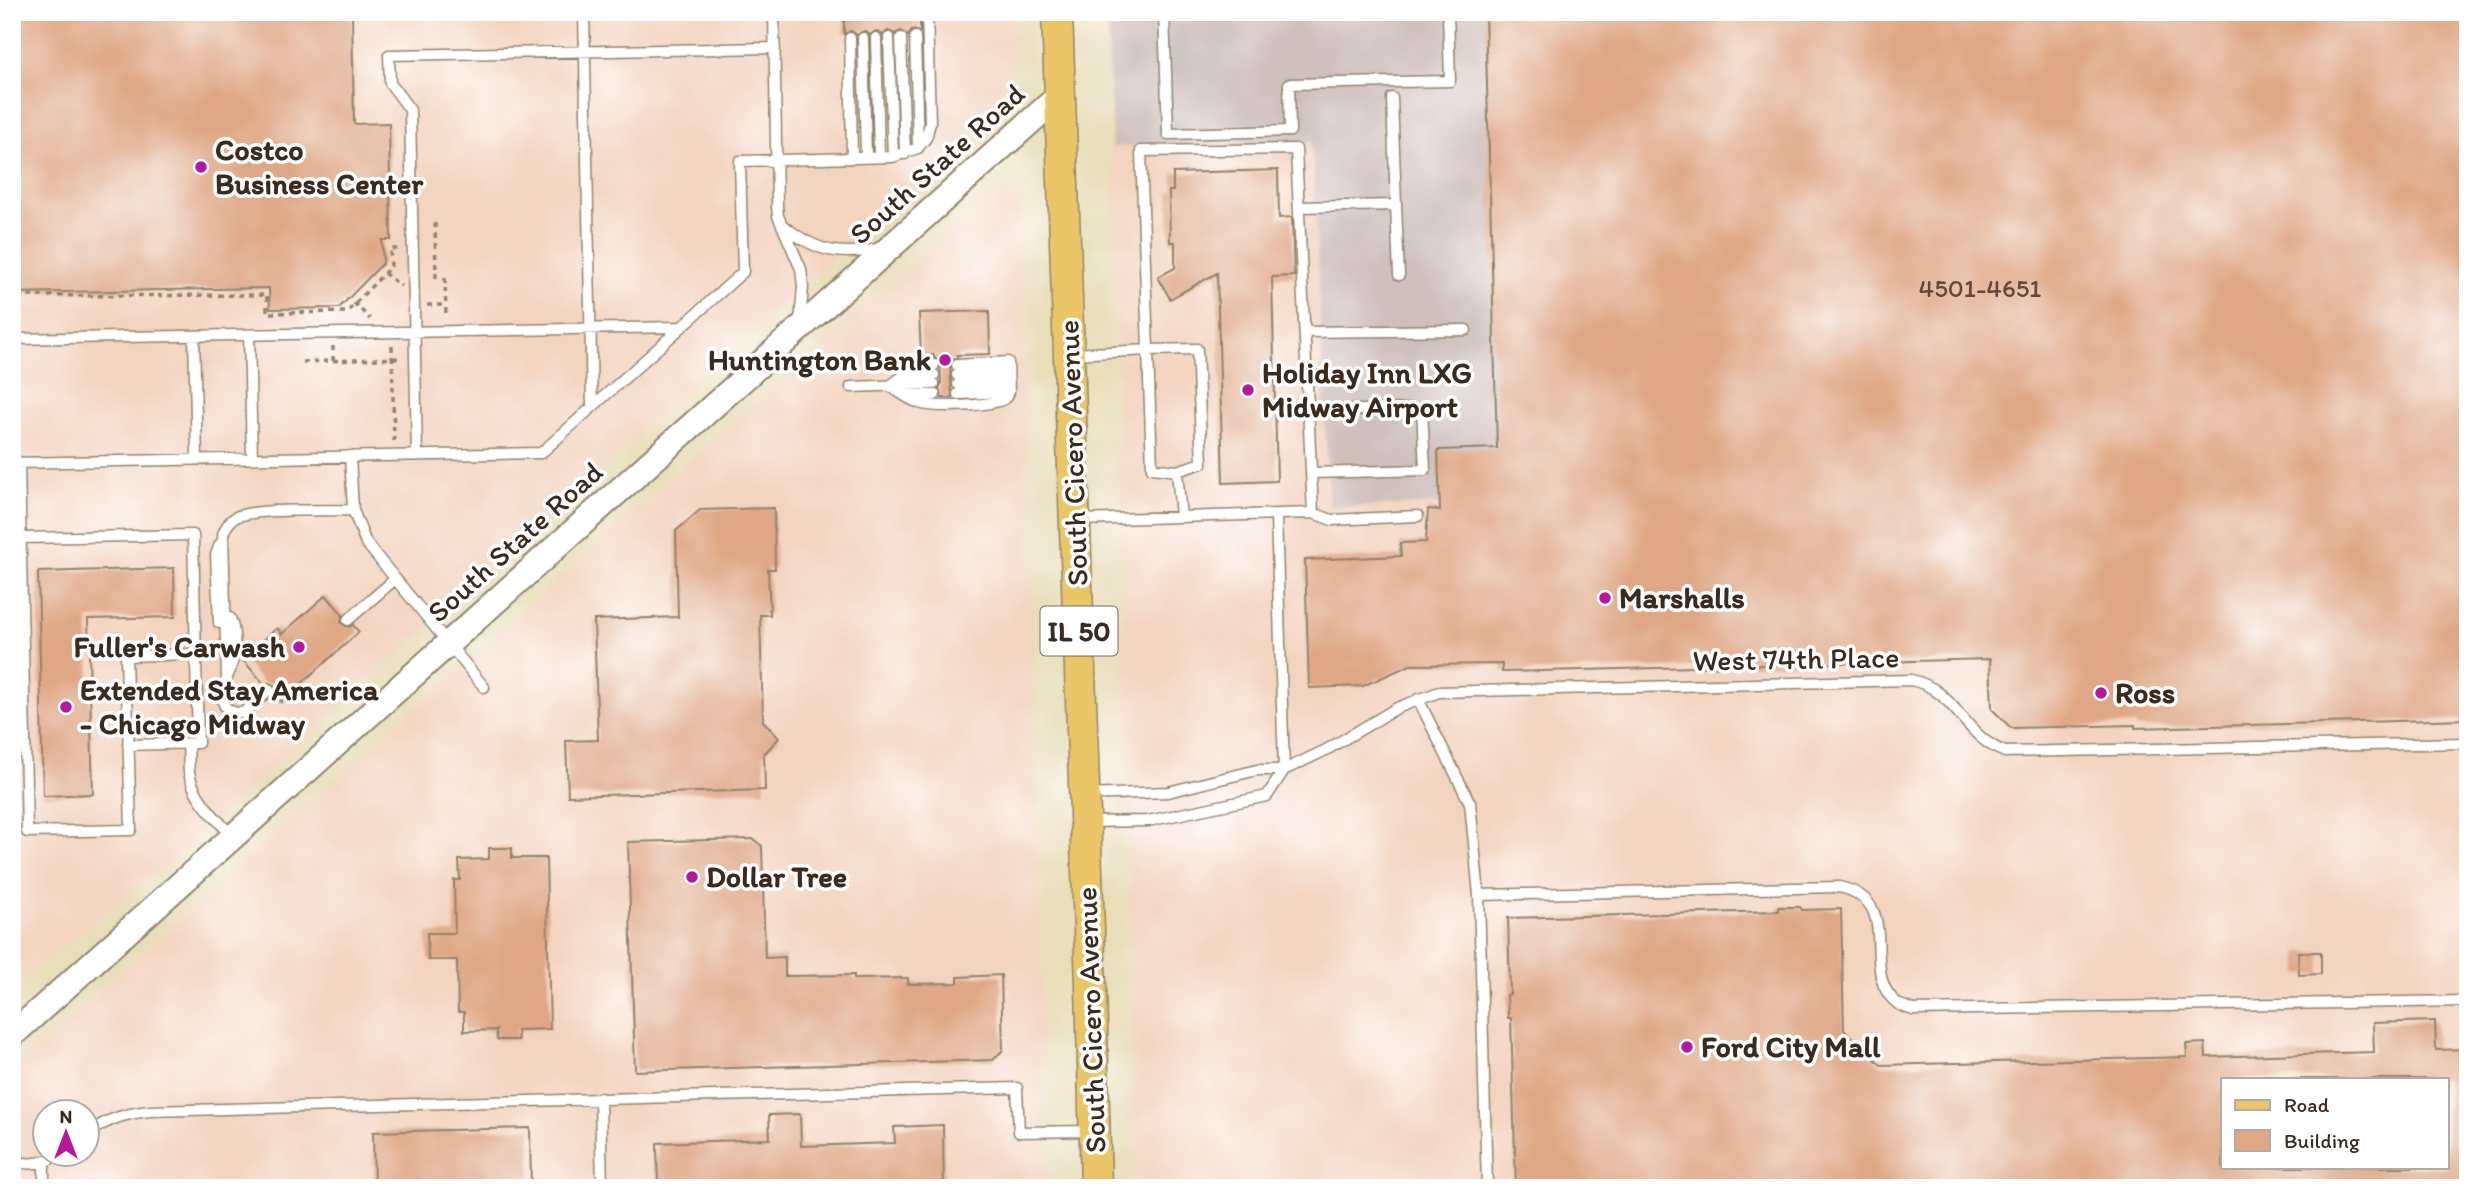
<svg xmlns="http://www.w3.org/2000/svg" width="2480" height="1200" viewBox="0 0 2480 1200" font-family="Itim,sans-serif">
  <rect width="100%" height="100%" fill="#fff"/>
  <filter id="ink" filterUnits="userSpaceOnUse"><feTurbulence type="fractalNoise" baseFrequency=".0143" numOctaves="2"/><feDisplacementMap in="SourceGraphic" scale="14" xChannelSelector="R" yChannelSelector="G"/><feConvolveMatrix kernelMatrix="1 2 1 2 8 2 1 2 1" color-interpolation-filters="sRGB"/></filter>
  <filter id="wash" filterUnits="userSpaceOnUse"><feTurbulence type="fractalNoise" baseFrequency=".00686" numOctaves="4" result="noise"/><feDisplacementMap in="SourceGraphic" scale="28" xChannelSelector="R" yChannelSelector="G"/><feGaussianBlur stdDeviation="1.57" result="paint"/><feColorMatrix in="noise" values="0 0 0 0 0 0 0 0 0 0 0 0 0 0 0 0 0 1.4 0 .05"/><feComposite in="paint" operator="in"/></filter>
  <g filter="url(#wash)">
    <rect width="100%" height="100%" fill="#e9deba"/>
    <!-- built -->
    <path fill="#f3d4bf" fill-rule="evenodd" d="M12,12H1014L1016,48L1010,74L998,97L979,124L170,862L12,987Z
      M1312,142L1329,507L2271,485L2275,724L2468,719V1188H1136L1112,147ZM2223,1079H2447V1167H2223Z
      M988,195L1021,197L1047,1188H12V1070ZM46,1112H88V1154H46Z"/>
    <!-- industrial -->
    <path fill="#cfc0bb" d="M1107,12H2468V719L2275,724L2270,485L1329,507L1312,142L1112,147Z"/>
    <g id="blocks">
      <!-- building -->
      <path fill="#dfa785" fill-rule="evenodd" d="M12,12H352L354,124L389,123L391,240H382L383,263L339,308L270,309L269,288L12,293Z
        M844,12H920V32L912,30L908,36L901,31L895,34L888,31L883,35L876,31L870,35L864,31L857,35L851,31L844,34Z
        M1485,12H2468V719L2135,728V725L2011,728L1992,709L1990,659L1502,672V664L1410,665L1363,686L1309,688L1305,560L1401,556L1400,543L1426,542L1428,509L1440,510L1438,450L1497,448Z
        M1278,170L1279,218L1292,217L1294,276L1272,277L1277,481L1223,483L1217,273L1170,299L1158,277L1175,268V242H1170L1169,191H1173V173Z
        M989,311L990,354L957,355V358L952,359L950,365L952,398H942L939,389L941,384L940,361L934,358V355H921L919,313Z
        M774,508L775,569H768L770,615H760L763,721L779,738L764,754L765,790L568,796L566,741L598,740L594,620L678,617L676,531L700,510Z
        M174,568L175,617L88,619L93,794L43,796L38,572Z
        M326,595L343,615L341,621L343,625L349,627L353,625L359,632L281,702L274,695L276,689L274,685L268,683L264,684L242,659L277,628L282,634Z
        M753,839L762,846L765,958L785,957V976L854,975V979L908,978V984L958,983V977L1001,975L1003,1050L993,1060L635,1071L628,842Z
        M489,848H512V858H546L550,1029L517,1030L518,1040H497L496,1030L464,1031V1012H458L457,960H428L427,933H455L454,880H460L459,860L489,859Z
        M1778,907H1800L1802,910L1841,909L1844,1030L1881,1065L2187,1057L2186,1044L2205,1043L2206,1057L2374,1052L2373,1023L2435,1021L2436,1050L2468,1049V1188H1516L1511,1018H1508L1507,995L1510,994L1508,918L1778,911ZM2223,1079H2447V1167H2223Z
        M2298,952H2321V974L2299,975Z
        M800,1114L801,1146L895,1143L894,1127L943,1125L944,1188H658L657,1143L770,1139L769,1115Z
        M530,1128L531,1188H374L373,1132Z"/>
    </g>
  </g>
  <g filter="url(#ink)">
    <use href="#blocks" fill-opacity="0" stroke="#92846c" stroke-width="2"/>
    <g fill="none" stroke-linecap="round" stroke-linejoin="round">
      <defs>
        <path id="service" d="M584,12L592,406
          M774,12L777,206L778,216L801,269L803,287L800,322
          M1164,12L1168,134L1290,131L1289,84L1450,81L1448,12
          M915,37L918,148
          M850,38L852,158
          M863,38L866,157
          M876,38L879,157
          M889,38L893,157
          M901,38L905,154
          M1396,205L1399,275
          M1299,207L1396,205L1392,98
          M785,227C817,252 839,256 878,249
          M1305,332L1466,330
          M249,335L252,458
          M194,336L197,459
          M12,339L681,327
          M1073,354L1148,350L1141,151L1296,149L1313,513
          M934,365C915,367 905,374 890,386C899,392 908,399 919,403C933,408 996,407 1007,397L1009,392L1008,362L957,365
          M957,375L1008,372
          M903,376L934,375
          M958,384L1009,382
          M851,387L934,384
          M958,394L1009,392
          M907,395H935
          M1308,411L1422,409L1425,470L1311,473
          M417,455L410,110L390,83L389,55L775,48
          M350,456L353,510L366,543L484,687
          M19,462L27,832L131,830L126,656L196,654
          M12,463L541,453L743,272L740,161L893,157L918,148L926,138L930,123L927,12
          M1177,471L1202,463L1197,349L1148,350L1152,468L1177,471L1181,517
          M1276,515L1284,770
          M1079,520L1313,513L1332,520L1418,516
          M21,538L193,535L198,743L128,745
          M348,620L394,580
          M219,623L216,555L220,544
          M228,675C235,659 237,634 230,618
          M269,690L243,713C219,714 220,695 227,678L223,534C226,526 229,521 236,517C257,508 327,511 353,510
          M1418,699L1470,803L1479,895L1487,1188
          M188,744C189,753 188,763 189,772C193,798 216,818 233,837
          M1086,795L1168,792L1257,770H1284L1326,750L1397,708L1439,692L1911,680C1956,689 1962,736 2005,752L2468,743
          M1088,822L1148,821L1267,796L1284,770
          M1479,895L1839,887C1907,901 1856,973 1898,1004C1902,1006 1908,1008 1913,1010L2468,1001
          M600,1098L602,1188
          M88,1133C108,1119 126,1113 151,1111L1017,1088L1019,1132L1092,1131
          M12,1160C27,1166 45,1164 58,1154
          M44,1162V1188"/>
        <path id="tertiary" d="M12,1035L1060,95"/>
        <path id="primary" d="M1057,12L1091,986L1096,1188"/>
      </defs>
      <!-- service casing -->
      <use href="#service" stroke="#92846c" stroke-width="13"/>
      <!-- tertiary casing -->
      <use href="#tertiary" stroke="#92846c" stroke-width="28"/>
      <!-- primary casing -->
      <use href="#primary" stroke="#92846c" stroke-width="33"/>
      <!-- path -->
      <path stroke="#92846c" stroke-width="3.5" stroke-dasharray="5 5" stroke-linecap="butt" d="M435,223L436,278
        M384,273L401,286
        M445,278L446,318
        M18,296L267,295V313L347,312L391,266L390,249H398
        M354,303L370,319
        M427,305H446
        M392,346L394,443
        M333,361V346
        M303,362L402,358"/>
      <!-- service -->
      <use href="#service" stroke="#fff" stroke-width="10"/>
      <!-- tertiary -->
      <use href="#tertiary" stroke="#fff" stroke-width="24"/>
      <!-- primary -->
      <use href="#primary" stroke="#ebc669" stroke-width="30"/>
    </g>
  </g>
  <!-- markers -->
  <g fill="#b5179e" stroke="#fff" stroke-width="2.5">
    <circle cx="201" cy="167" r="7"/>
    <circle cx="945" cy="360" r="7"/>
    <circle cx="1248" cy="390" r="7"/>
    <circle cx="1605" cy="598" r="7"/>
    <circle cx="299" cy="647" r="7"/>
    <circle cx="2101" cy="693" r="7"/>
    <circle cx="66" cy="707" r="7"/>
    <circle cx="692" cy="877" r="7"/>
    <circle cx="1687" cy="1047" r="7"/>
  </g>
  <g text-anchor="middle" stroke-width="7" stroke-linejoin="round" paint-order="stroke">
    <!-- number labels -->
    <g font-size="26" fill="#644938">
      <text x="1980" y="297">4501-4651</text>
    </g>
    <!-- shield labels -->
    <rect fill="#fff" stroke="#766a62" stroke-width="2" x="1040.5" y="606.5" width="77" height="49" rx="5"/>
    <g font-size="28" font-weight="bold" fill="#3b2a1e">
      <text x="1079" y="641">IL 50</text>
    </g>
    <!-- poi labels -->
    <g font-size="30" font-weight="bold" fill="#3b2a1e" stroke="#fff" text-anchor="start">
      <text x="215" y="160">Costco<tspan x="215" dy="34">Business Center</tspan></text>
      <text x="931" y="370" text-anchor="end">Huntington Bank</text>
      <text x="1262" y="383">Holiday Inn LXG<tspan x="1262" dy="34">Midway Airport</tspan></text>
      <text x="1619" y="608">Marshalls</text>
      <text x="285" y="657" text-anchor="end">Fuller's Carwash</text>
      <text x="80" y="700">Extended Stay America<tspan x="80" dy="34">- Chicago Midway</tspan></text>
      <text x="2115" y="703">Ross</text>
      <text x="706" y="887">Dollar Tree</text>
      <text x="1701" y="1057">Ford City Mall</text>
    </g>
    <!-- street labels -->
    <g font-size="30" fill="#3b2a1e" stroke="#fff">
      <text transform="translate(937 164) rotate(-42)" y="10">South State Road</text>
      <text transform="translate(1073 453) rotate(-92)" y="10">South Cicero Avenue</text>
      <text transform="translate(515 542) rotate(-42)" y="10">South State Road</text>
      <text transform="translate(1796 659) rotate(-1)" y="10">West 74th Place</text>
      <text transform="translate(1091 1020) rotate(-92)" y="10">South Cicero Avenue</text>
    </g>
  </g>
  <!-- margin -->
  <rect width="2480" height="1200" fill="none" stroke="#fff" stroke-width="42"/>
  <!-- legend -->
  <rect x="2221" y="1078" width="228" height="91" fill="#ffffff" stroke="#b1aaa5" stroke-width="2"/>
  <rect x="2235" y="1100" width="35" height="10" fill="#ebc669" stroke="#b1aaa5" stroke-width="2"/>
  <text x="2284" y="1112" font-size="21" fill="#3b2a1e">Road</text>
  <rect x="2235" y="1130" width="35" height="21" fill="#dfa785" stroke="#b1aaa5" stroke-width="2"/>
  <text x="2284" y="1148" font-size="21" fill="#3b2a1e">Building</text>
  <!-- north arrow -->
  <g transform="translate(66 1133)"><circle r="33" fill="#ffffff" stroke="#b1aaa5" stroke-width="2"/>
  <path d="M0-5L12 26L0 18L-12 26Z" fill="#b5179e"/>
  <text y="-10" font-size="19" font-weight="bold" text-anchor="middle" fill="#3b2a1e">N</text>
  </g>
</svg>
